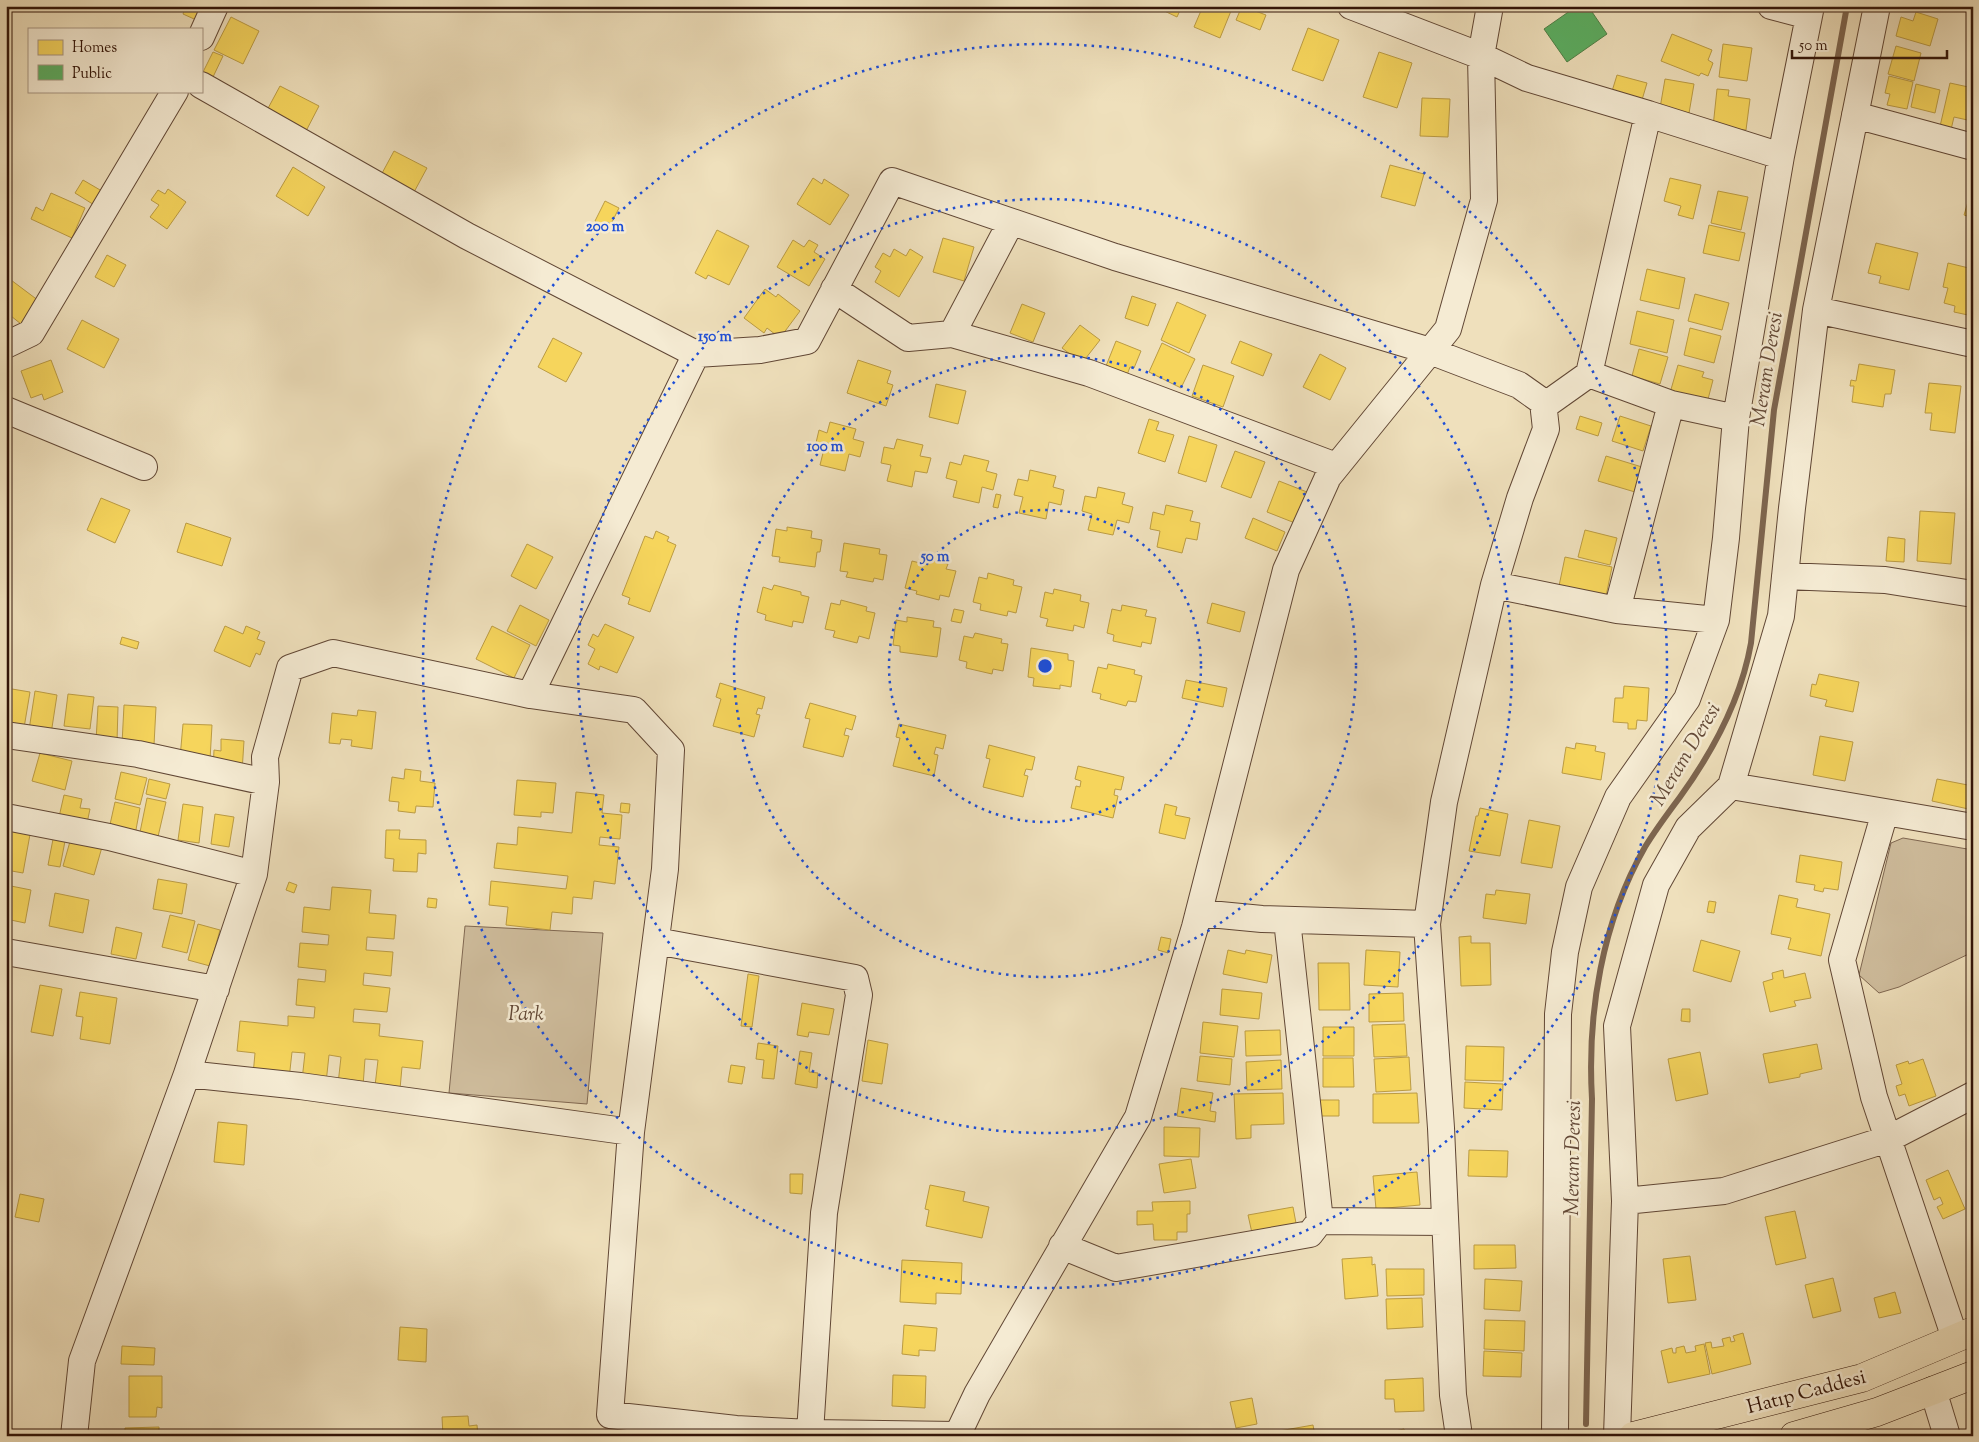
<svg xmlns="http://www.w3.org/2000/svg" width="1979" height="1442" viewBox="0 0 1979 1442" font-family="'Sorts Mill Goudy',serif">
  <rect width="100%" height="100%" fill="#efe0bc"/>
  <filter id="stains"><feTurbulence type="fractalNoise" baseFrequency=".004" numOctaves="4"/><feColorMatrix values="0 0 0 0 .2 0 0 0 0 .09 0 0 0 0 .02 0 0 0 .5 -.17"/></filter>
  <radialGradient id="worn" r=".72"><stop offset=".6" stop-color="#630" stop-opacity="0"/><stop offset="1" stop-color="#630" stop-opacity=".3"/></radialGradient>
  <!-- green -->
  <path fill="#cfbd9d" stroke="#806852" d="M1903,838L1973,850V952L1899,987L1879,993L1859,975L1891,843Z
    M465,926L603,933L587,1104L449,1093Z"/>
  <!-- homes -->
  <path fill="#f6d55c" stroke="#bb9b43" d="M186,6H209L203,23L183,14Z
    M1154,6H1182L1177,17Z
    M1203,6H1233L1220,38L1194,27Z
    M1242,6L1266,15L1260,30L1236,20Z
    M1916,12L1938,19L1930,46L1896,36L1901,17L1913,21Z
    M231,17L259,31L243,64L214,50Z
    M1308,28L1339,40L1323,81L1292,70Z
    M1672,34L1712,50L1708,60L1713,63L1708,76L1701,73L1699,76L1661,61Z
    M1723,44L1752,48L1747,81L1719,77Z
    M1896,46L1921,53L1914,81L1888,74Z
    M213,52L223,56L213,77L203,72Z
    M1379,52L1412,63L1397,108L1363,97Z
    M1617,75L1647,83L1639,110L1609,101Z
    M1889,76L1913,82L1907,109L1887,105L1890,94L1885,93Z
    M1665,79L1694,84L1688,119L1659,114Z
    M1950,83L1973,88V117L1972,121L1954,117L1949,138L1938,135Z
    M1916,84L1940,90L1935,113L1911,107Z
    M280,86L319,106L305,133L266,112Z
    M1717,89L1729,90L1728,96L1750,99L1746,130L1713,127Z
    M1422,98L1450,99L1448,137L1420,136Z
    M394,151L427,168L413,194L380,177Z
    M1390,165L1424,174L1415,206L1381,197Z
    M293,167L325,187L308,216L276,196Z
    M813,178L822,184L824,179L849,195L830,225L797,204Z
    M1670,178L1701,185L1693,219L1678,215L1681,206L1664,201Z
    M83,180L107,194L99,208L75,193Z
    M1973,185V218L1964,215Z
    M168,189L186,202L167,229L150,217L159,205L151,200L158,190L165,194Z
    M1718,191L1748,197L1741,230L1711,223Z
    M51,193L85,208L72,238L31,219L36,207L43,211Z
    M605,201L619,208L609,228L595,221Z
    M1709,225L1745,233L1739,261L1703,253Z
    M717,230L749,246L729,285L708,275L706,279L695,273Z
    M943,238L974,247L964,281L933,272Z
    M793,240L804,247L809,240L818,245L814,252L825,259L809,286L777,267Z
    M1876,243L1918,253L1909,290L1879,283L1881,276L1868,273Z
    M894,249L906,256L910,249L923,257L899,297L875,282L881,271L875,267L883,253L890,257Z
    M107,255L126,265L114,287L95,277Z
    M1948,263L1973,269V295L1968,315L1954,312L1955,306L1944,303L1948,288L1943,287Z
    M1647,269L1685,278L1679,309L1640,300Z
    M7,277L39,301L21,324L6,312Z
    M765,289L776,297L778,294L800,311L780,338L767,328L764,333L744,318Z
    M1695,294L1729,303L1722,330L1688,321Z
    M1132,296L1156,304L1148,326L1125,318Z
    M1177,302L1206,315L1189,353L1161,340Z
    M1022,304L1045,313L1033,342L1010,333Z
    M1637,311L1674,320L1667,353L1630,344Z
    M82,320L119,339L104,368L67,349Z
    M1080,325L1100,340L1082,363L1062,348Z
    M1690,328L1721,336L1714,363L1684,355Z
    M553,338L582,353L566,382L538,367Z
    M1116,341L1141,351L1134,368L1130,367L1127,375L1106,366Z
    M1240,341L1272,354L1263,376L1231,363Z
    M1162,343L1195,359L1181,388L1149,372Z
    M1639,349L1668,357L1660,384L1632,376Z
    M1320,354L1346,368L1330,400L1303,387Z
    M51,360L63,392L44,400L42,394L31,398L21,371Z
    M858,360L891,371L887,383L893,385L886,406L847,393Z
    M1859,364L1895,370L1891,394H1885L1883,407L1852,402L1854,386H1850L1851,380L1856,381Z
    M1203,365L1234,376L1223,407L1192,396Z
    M1678,365L1704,372L1702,377L1713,380L1707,403L1670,393Z
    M1929,383L1961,386L1955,433L1930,430L1932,413H1925Z
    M936,384L966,391L958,424L929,417Z
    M1580,416L1602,423L1598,436L1576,429Z
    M1620,416L1651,426L1643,451L1612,441Z
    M1149,419L1159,422L1156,430L1174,435L1165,462L1138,453Z
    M830,422L856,429L853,439L864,442L860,457L849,454L845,471L820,465L824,449L815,447L819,430L827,433Z
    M1189,436L1217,445L1206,482L1178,473Z
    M897,439L923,445L920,456L931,458L927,473L915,471L912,487L887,481L891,465L881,463L884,447L894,449Z
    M1235,451L1265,462L1251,498L1221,487Z
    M964,455L989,461L986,471L997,474L993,490L982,487L979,503L953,497L957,481L946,478L950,462L961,465Z
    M1606,456L1642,467L1635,492L1598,481Z
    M1030,470L1056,476L1053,487L1064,490L1061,505L1049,502L1046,519L1019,513L1023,497L1014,495L1018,479L1028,481Z
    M1279,481L1307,492L1295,523L1267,512Z
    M1098,487L1125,493L1122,504L1133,507L1129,523L1117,520L1113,535L1088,530L1092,514L1082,511L1085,496L1096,498Z
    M996,494L1001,495L998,508L993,507Z
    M101,498L130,510L115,543L87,530Z
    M1166,505L1193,511L1190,521L1200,523L1197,540L1186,538L1182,553L1157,547L1160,531L1150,529L1153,512L1164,515Z
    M1920,511L1955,513L1951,564L1917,561Z
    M1253,518L1285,532L1277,551L1245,538Z
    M186,523L231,538L222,566L177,552Z
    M787,527L812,531L811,538L822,540L820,552H817L815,567L779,562L780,557L772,556L776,529L787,531Z
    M1585,530L1617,538L1610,565L1578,557Z
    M656,531L669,537L667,541L676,545L650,612L628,604L630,598L622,595L645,536L653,539Z
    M1888,537L1905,539L1904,562L1886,561Z
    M844,543L880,549L879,554L887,555L883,580L874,578L873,582L846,577L848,572L840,571Z
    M527,544L553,557L536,589L511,576Z
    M1565,557L1612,567L1606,596L1559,586Z
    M922,558L948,564L946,569L956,571L949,597L940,595L939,600L916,594L917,591L905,588L912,561L920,563Z
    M988,573L1014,580L1013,585L1022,587L1016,613L1008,611L1007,616L980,610L981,604L973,602L979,577L987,579Z
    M774,585L801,592V595L809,597L803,623L793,621L792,627L765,620L766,615L757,612L763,587L772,590Z
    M1054,589L1081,595L1080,601L1089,603L1084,628L1074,625L1073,631L1046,626L1048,619L1040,617L1045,592L1053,594Z
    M841,600L867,607L866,611L875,613L869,639L859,636L857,643L833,637L835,631L825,629L831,603L840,605Z
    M1212,603L1245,612L1240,632L1207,623Z
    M520,605L549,620L536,646L507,631Z
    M1122,605L1147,610L1145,616L1156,618L1151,644L1142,642L1141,647L1113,641L1114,635L1107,633L1112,609L1121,611Z
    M954,609L964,611L961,623L951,621Z
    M907,617L934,621L933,627L941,628L937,657L900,652V646L893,645L896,620L907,622Z
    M605,624L634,637L617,673L600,666L599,670L588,664L595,649L588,645L593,634L598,637Z
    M225,626L243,634L246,626L260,632L257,639L265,642L260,655L256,653L250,667L214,651Z
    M492,626L530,645L514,678L476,659Z
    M975,633L1002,639L1001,643L1008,644L1003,671L993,669L992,674L966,668L967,662L959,660L964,636L973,638Z
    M122,637L139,642L137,649L120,644Z
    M1031,648L1068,654V660L1074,661L1071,687L1060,685V689L1033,686L1034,678L1028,677Z
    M1108,664L1135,670L1134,674L1142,676L1136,702L1128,701L1126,706L1100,699L1101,694L1092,692L1098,667L1107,669Z
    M1819,674L1859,682L1853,712L1825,706L1827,700L1810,696L1812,684L1816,685Z
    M1186,680L1227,688L1223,707L1182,698Z
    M720,683L765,697L762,709L758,708L756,714L760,715L754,737L713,726L721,699L716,697Z
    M1624,686L1649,688L1647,721L1637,720L1636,729H1628V723L1613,722L1615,698H1623Z
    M6,688L30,692L24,728L6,725Z
    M35,691L57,695L51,734L29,730Z
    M68,694L94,697L90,729L64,726Z
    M810,703L856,716L852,730L846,728L844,735L849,736L843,757L803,747L810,719L805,718Z
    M124,705L156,707L154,745L122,744Z
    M98,706L118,707L117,742L96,741Z
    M358,710L376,712L372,749L351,746L352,740L341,739L340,744L329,743L332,713L357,716Z
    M183,724L212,725L210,760L180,758Z
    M899,724L946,735L943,749L936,747L934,754L938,755L934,776L893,766L900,738L896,737Z
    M1820,736L1853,742L1845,781L1813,775Z
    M221,739L244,741L242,772L213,770L214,750L221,751Z
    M1576,743L1596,746L1595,751L1605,753L1601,780L1562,773L1566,747L1575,749Z
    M989,745L1035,757L1032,770L1026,769L1024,775L1028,776L1023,797L983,787L990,759L986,758Z
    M40,753L72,761L65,790L32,781Z
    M1078,766L1124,777L1121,790L1115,789L1114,795L1118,796L1113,818L1071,808L1076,786L1080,787L1081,781L1075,779Z
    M405,769L421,771L420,781L435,783L433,807L416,806L415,813L398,811L399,802L389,801L392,777L404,779Z
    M121,772L147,778L140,805L115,799Z
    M149,779L170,784L166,799L146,794Z
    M1937,779L1973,786V810L1932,801Z
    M517,780L556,783L553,813L541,812V817L514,815Z
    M576,792L604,795L602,813L622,815L620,839L600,837L599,845L619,847L615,884L594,881L592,899L573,897L572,914L552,912L550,930L506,925L508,907L489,905L491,881L566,889L568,876L494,868L497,843L517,845L518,827L572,833Z
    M64,795L82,799L80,808L90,809L87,823L59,817Z
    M147,798L166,802L157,841L139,837Z
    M115,802L140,808L135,835L109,829Z
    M621,803L630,804L629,813L620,812Z
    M183,804L203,807L199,843L178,840Z
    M1165,804L1177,807L1175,815L1190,818L1185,839L1159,833Z
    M1480,808L1508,814L1500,856L1469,851L1476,816H1478Z
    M215,814L234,817L229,847L211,844Z
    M1529,820L1560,826L1552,868L1521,863Z
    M6,824L31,829L23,873L6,870Z
    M386,830H400L399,839L426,840V854L418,853L417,872L393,871L394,859L385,858Z
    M54,834L66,836L60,867L48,865Z
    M71,838L102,847L94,875L63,866Z
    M1800,855L1842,862L1838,890L1824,888L1823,892L1814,890L1815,885L1796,882Z
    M158,879L187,884L182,914L153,909Z
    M289,882L297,885L294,893L286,890Z
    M6,885L31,890L25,923L6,919Z
    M332,887L371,890L369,913L396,915L394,939L367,937L366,950L393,952L391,976L364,973L363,985L390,988L387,1012L354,1009L353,1022L380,1024L379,1036L423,1041L420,1069L402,1067L400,1089L375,1086L378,1060L365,1059L363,1086L338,1084L341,1057L329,1055L326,1083L302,1080L305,1053L292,1052L289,1079L253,1075L255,1053L237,1051L240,1021L288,1026V1016L314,1018L315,1007L296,1005L298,979L325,982L326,970L298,967L300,943L328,945L329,935L302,932L304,907L330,910Z
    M1496,890L1530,894L1526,924L1483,918L1486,894L1495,895Z
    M55,893L89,900L83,933L49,926Z
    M1779,895L1798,899L1796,907L1830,914L1821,956L1788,949L1791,938L1771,934Z
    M428,898L437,899L436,908L427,907Z
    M1709,901L1716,902L1714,913L1707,912Z
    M170,915L195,921L187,953L162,947Z
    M198,924L220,930L210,966L188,960Z
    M116,927L142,933L136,959L111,954Z
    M1471,936V943H1490L1491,985L1461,986L1459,937Z
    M1161,937L1171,939L1168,953L1158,950Z
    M1701,940L1740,951L1731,982L1693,971Z
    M1228,950L1245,954L1246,950L1272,955L1267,983L1223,974Z
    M1366,950L1400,952L1398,987L1364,985Z
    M1318,963H1349L1350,1010H1319Z
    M1783,970L1784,978L1805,973L1811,998L1794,1001L1796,1006L1770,1012L1763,982L1773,979L1772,973Z
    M748,974L759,976L752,1027L741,1026Z
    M40,985L62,989L53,1036L31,1032Z
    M1222,989L1262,993L1259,1019L1220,1015Z
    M80,992L117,998L110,1044L80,1039L83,1017L76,1016Z
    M1403,993L1404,1021L1369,1022V994Z
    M802,1003L834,1009L829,1035L809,1032L808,1037L797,1035Z
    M1682,1009H1690V1022L1681,1021Z
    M1203,1022L1238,1026L1234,1057L1200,1053Z
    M1405,1024L1407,1056L1374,1057L1372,1025Z
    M1323,1027H1354V1056H1323Z
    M1280,1030L1281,1055L1246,1056L1245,1031Z
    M868,1040L888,1044L882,1084L862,1081Z
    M758,1043L778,1046L774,1079L762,1078L764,1060L756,1059Z
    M1817,1044L1822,1069L1800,1074V1077L1769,1083L1763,1054Z
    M1466,1046L1504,1047L1503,1081L1465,1080Z
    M800,1051L812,1053L809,1072L818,1073L817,1088L795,1084Z
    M1700,1052L1708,1094L1676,1101L1668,1059Z
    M1200,1056L1232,1059L1230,1085L1197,1081Z
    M1409,1057L1411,1090L1376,1092L1374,1059Z
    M1323,1058H1353L1354,1087H1323Z
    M1923,1059L1936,1096L1909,1106L1905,1094L1899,1096L1896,1086L1902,1084L1896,1065L1908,1061L1909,1064Z
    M1281,1060L1282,1089L1247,1090L1246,1062Z
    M731,1065L745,1067L742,1084L728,1082Z
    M1465,1082L1503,1084L1502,1110L1464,1108Z
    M1181,1088L1213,1093L1210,1111L1216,1112L1215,1122L1177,1116Z
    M1283,1093L1284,1124L1251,1125V1138L1236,1139L1234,1094Z
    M1417,1093L1419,1123H1373V1094Z
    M1319,1100H1339V1116H1319Z
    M218,1122L247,1125L244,1165L214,1162Z
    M1164,1127L1200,1128L1199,1157L1164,1156Z
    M1469,1150L1508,1151L1507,1177L1468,1176Z
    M1191,1159L1196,1188L1164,1193L1159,1164Z
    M1948,1170L1965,1209L1943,1219L1937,1207L1943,1204L1940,1197L1934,1200L1926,1180Z
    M1417,1172L1420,1205L1376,1209L1373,1176Z
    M790,1174H803L802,1194L790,1193Z
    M930,1185L965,1192L963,1201L989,1207L982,1238L926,1226L929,1210L925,1209Z
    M20,1194L44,1199L39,1222L15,1217Z
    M1190,1201V1214H1187V1232H1177V1240H1154L1153,1224L1137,1225V1211H1153L1152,1202Z
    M1293,1207L1298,1234L1254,1242L1248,1215Z
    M1795,1211L1806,1258L1776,1265L1765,1217Z
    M1474,1245H1515L1516,1268L1474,1269Z
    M1690,1256L1696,1300L1668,1303L1663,1259Z
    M1372,1257V1265L1375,1264L1378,1296L1345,1299L1342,1259Z
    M902,1260L962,1263L961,1294L936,1293V1304L900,1302Z
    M1386,1269H1424V1295L1387,1296Z
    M1833,1278L1841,1311L1813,1318L1805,1285Z
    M1485,1279L1522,1281L1520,1311L1484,1309Z
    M1895,1292L1901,1313L1879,1318L1874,1298Z
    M1422,1298L1423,1327L1387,1329L1386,1299Z
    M1485,1320L1525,1321L1524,1351L1484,1349Z
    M904,1325L937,1328L935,1351L919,1350V1356L902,1354Z
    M400,1327L427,1329L426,1362L398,1360Z
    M1743,1333L1751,1364L1712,1374L1705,1343L1711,1342L1712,1348L1724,1346L1722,1339L1730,1337L1731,1342L1735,1341L1733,1336Z
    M1704,1344L1710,1374L1668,1383L1661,1351L1672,1348L1673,1353H1676V1348L1684,1346L1686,1353L1696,1351L1695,1346Z
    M122,1346L155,1348L154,1365L121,1364Z
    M1484,1351L1522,1353L1521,1377L1483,1376Z
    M893,1375L926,1376L925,1408L892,1406Z
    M129,1376H162V1408L157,1407L156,1417H129Z
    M1423,1378L1424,1411L1395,1412L1394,1399H1385V1380Z
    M1252,1398L1257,1424L1236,1428L1230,1402Z
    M468,1416L469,1426L477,1425L478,1436H443L442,1417Z
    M1313,1425L1315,1436H1280L1279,1431Z
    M159,1427V1436H125V1428Z
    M1404,1429L1406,1436H1373Z"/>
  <!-- public -->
  <path fill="#5aae61" stroke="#4e8046" d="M1577,6H1588L1607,34L1567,62L1544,29Z"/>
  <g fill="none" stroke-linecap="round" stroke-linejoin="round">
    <!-- stream -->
    <path stroke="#7d654f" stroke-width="6" d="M1586,1424L1592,1099C1587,1013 1602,922 1645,847C1656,829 1668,813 1680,797C1714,750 1741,700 1751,643L1774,410L1847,6"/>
    <defs>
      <path id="minor" d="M1351,6L1481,56L1527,78L1648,114
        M1771,6L1809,16
        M201,37L215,6
        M201,85L467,236L696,354
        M1855,115L1973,147
        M1011,222L952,334L1089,373L1336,466
        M834,289L908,338L952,334
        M1816,310L1877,6
        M6,345L31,333L175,91
        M1589,374L1648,114L1781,156
        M1544,406L1589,374L1671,404L1736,418
        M6,410L144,467
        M1785,576L1885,580L1973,594
        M1494,585L1617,610L1716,620
        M1617,610L1671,404
        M530,695L333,653L290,668L265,757L266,782L254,874L187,1074L300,1086L631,1132
        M6,735L138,754L266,782
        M1885,812L1731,786L1781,616L1792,508L1816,310L1973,344
        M6,817L109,837L254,874
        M1199,913L1262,919L1427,924
        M1287,920L1320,1221L1445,1222
        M656,941L855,978L859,995L824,1213L810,1433
        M6,952L216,989
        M1625,1201L1724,1191L1888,1139L1973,1095
        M1062,1246L1116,1268L1310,1234L1320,1221
        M1955,1338L1874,1097L1842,960L1885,812L1973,827
        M1933,1390L1947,1436
        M957,1435L810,1433L736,1429L610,1415L631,1132L665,869L671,750L634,710L530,695L696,354L760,350L807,341L892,181L1115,257L1430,351L1519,385L1543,402L1546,429L1520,498L1494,585L1444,802L1427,924L1441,1128L1453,1395L1459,1436
        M74,1436L82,1361L187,1074
        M957,1436L977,1394L1138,1117L1195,927L1286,570L1328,477L1448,329L1484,200L1481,56L1490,6
        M1555,1436L1558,1014L1565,952L1579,887L1618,797L1687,699L1716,620L1726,538L1736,418L1781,156L1811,6
        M1617,1436L1625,1201L1617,1026L1656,885L1688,828L1731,786"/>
      <path id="major" d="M1633,1436L1862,1378L1973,1331
        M1794,1436L1877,1412L1973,1375"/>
    </defs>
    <!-- minor casing -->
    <use href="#minor" stroke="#614735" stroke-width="28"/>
    <!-- major casing -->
    <use href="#major" stroke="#321408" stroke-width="29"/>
    <!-- minor -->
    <use href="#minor" stroke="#f5ebd3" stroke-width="26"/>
    <!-- major -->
    <use href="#major" stroke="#efe0bc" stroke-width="28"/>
  </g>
  <!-- distance rings -->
  <g fill="none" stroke="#1d4ed8" stroke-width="2.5" stroke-dasharray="2.5 5">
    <circle cx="1045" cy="666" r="156"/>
    <circle cx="1045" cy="666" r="311"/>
    <circle cx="1045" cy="666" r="467"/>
    <circle cx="1045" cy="666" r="622"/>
  </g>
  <g text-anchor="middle" stroke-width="5" stroke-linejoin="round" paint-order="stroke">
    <!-- park labels -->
    <g font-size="20" font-style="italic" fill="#614735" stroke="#f5ebd3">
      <text x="526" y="1020">Park</text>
    </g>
    <!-- street labels -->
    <g font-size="20" fill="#321408" stroke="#f5ebd3">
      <text transform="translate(1806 1391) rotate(-15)" y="7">Hatıp Caddesi</text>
    </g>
    <!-- water labels -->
    <g font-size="21" font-style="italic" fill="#644a38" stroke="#f5ebd3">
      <text transform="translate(1766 369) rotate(-81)" y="7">Meram Deresi</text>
      <text transform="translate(1685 754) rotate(-59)" y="7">Meram Deresi</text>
      <text transform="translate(1572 1158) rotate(-89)" y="7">Meram Deresi</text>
    </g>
  </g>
  <circle cx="1045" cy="666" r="8" fill="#1d4ed8" stroke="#f5ebd3" stroke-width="2.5"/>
  <g font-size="15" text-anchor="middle" font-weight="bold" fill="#1d4ed8" stroke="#f5ebd3" stroke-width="5" stroke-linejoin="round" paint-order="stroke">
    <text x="605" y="231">200 m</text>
    <text x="715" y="341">150 m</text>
    <text x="825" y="451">100 m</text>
    <text x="935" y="561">50 m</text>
  </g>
  <!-- margin -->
  <rect width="1979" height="1442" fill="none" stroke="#efe0bc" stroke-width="25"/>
  <rect x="8" y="8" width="1964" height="1427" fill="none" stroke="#321408" stroke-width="2.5"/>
  <rect x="12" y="12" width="1954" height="1417" fill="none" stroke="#321408"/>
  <!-- legend -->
  <rect x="28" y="28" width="175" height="65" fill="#f5ebd3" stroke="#a79582"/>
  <rect x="38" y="40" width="25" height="15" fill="#f6d55c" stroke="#a79582"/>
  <text x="72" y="52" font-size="15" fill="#321408">Homes</text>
  <rect x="38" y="65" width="25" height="15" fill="#5aae61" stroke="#a79582"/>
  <text x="72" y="78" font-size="15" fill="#321408">Public</text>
  <!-- scale -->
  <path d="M1792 50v8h155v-8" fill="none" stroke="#321408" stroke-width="2.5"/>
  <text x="1799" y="50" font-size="15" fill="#321408" stroke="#f5ebd3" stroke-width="4" paint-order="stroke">50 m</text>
  <rect width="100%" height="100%" filter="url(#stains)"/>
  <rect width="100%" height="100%" fill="url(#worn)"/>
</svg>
